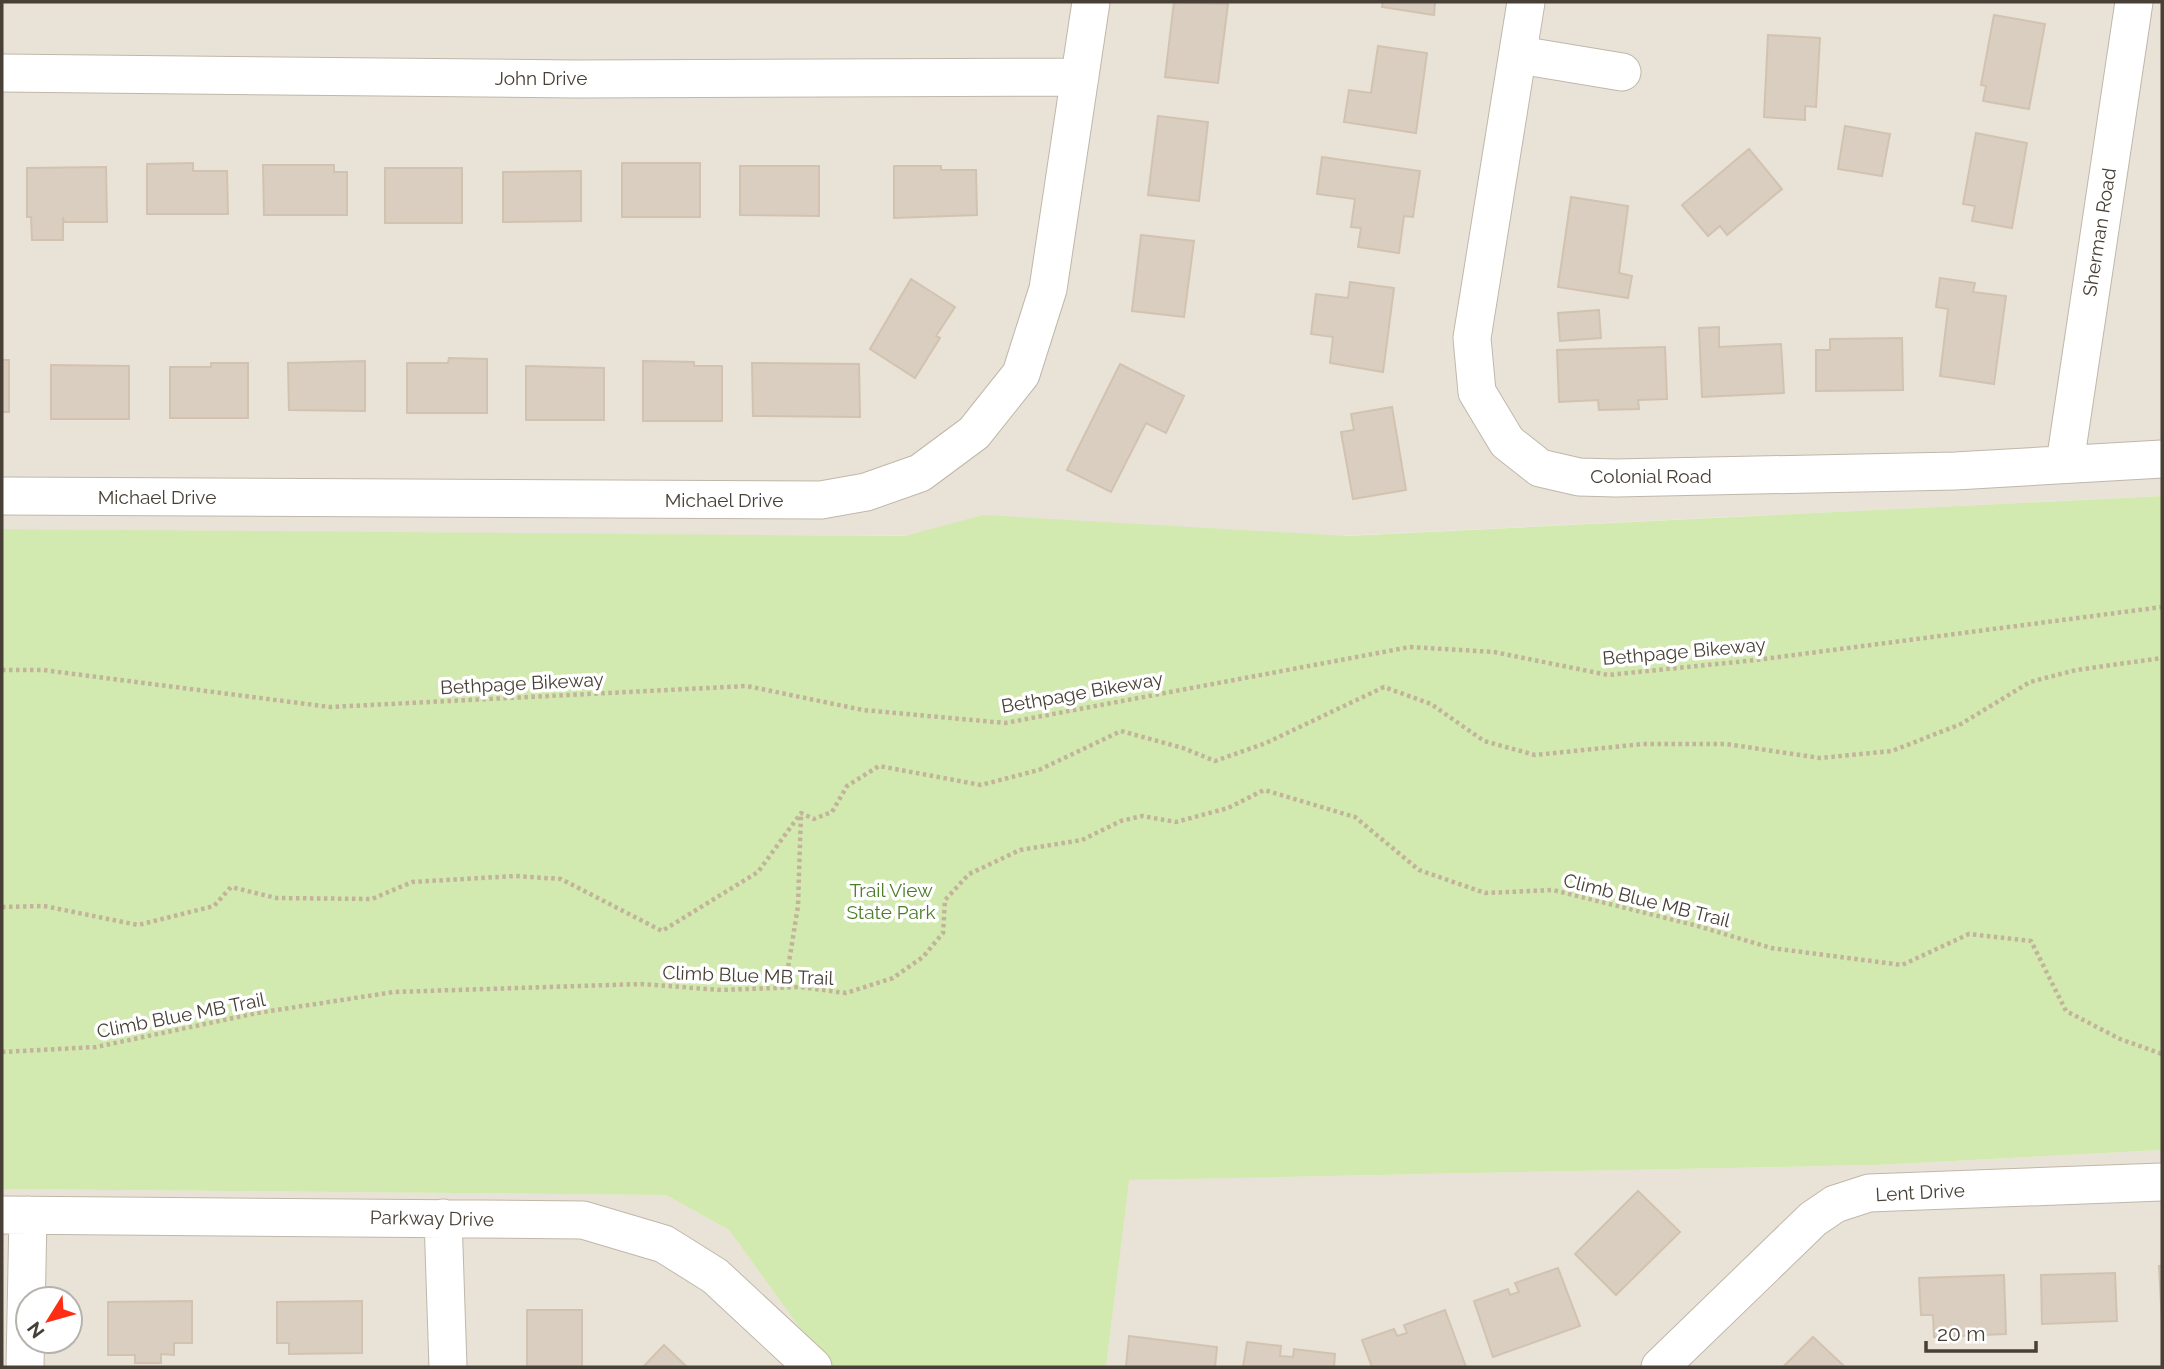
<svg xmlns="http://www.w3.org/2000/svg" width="2164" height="1369" viewBox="0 0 2164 1369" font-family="Raleway,sans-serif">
  <rect width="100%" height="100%" fill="#f4f0e8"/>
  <!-- residential -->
  <path fill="#e9e2d6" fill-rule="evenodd" d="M2,2H2162V496L1320,537L334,534L2,529Z
    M2162,1150V1367H1106L1128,1180L1877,1165Z
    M2,1189L666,1195L729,1230L828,1367H2ZM28,1299H70V1341H28Z"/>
  <!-- green -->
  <path fill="#d2eaaf" d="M2162,496V1150L1877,1165L1129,1180L1106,1367H828L729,1230L666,1195L2,1189V529L905,536L983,515L1347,536Z"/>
  <!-- building -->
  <path fill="#dacec0" stroke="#d2c3b0" stroke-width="2" d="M1174,2L1228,4L1218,83L1165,77Z
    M1383,2H1435L1434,15L1382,7Z
    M1994,15L2045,24L2029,109L1983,101L1986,86L1981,85Z
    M1768,35L1820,38L1816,107L1805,106V120L1764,117Z
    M1378,46L1427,53L1416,133L1344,122L1349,90L1371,93Z
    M1158,116L1208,122L1199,201L1148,195Z
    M1845,126L1890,134L1882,176L1838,169Z
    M1976,133L2027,143L2012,228L1972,221L1975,206L1963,204Z
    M1749,149L1782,189L1727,235L1720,226L1708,236L1682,205Z
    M1322,157L1420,171L1413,217L1404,216L1399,253L1358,247L1361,228L1351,227L1355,199L1317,194Z
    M193,163V171H227L228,214H147V164Z
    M622,163H700V217H622Z
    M263,165H334V172H347V215H264Z
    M740,166H819V216L740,215Z
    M894,166H941V170H976L977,215L894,218Z
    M106,167L107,222H64L63,217V240H32L31,217H27V168Z
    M385,168H462V223H385Z
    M581,171V221L503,222V172Z
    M1571,197L1628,206L1619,273L1632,276L1628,298L1558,287Z
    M1141,235L1194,241L1184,317L1132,311Z
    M1940,278L1975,283L1973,292L2006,296L1994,384L1940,376L1948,309L1936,307Z
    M911,279L955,307L936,336L940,338L915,378L870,349Z
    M1350,282L1394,288L1383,372L1330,363L1333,337L1311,334L1316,294L1348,298Z
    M1599,310L1601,338L1560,341L1558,313Z
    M1719,327V347L1781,344L1784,393L1702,397L1699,328Z
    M1902,338L1903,390L1816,391V350H1830V339Z
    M1665,347L1667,399L1638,400L1639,409L1599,410L1598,400L1559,402L1557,350Z
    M449,358L487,359V413H407V363H448Z
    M2,360H9V412H2Z
    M365,361V411L289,410L288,363Z
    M643,361L694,362V366H722V421H643Z
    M211,363H248V418H170V367H211Z
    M752,363L859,364L860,417L753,416Z
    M1120,364L1184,396L1166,433L1146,423L1111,492L1067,470Z
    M51,365L129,366V419H51Z
    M526,366L604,368V420H526Z
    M1392,407L1406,490L1353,499L1341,432L1354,430L1351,414Z
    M1638,1191L1680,1232L1616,1295L1575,1254Z
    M2159,1266H2162V1324Z
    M1558,1268L1580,1326L1493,1357L1474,1301L1508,1289L1510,1295L1519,1292L1515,1283Z
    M2115,1273L2117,1321L2042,1324L2041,1275Z
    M2004,1275L2006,1334L1934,1337L1933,1315H1921L1919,1278Z
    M192,1301V1343H174V1355L161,1354V1363H135V1355H108V1302Z
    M362,1301V1353L289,1354V1343H277V1302Z
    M527,1310H582V1367H527Z
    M1445,1310L1466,1367H1372L1362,1340L1394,1329L1397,1336L1407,1333L1404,1325Z
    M1129,1336L1217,1347L1215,1367H1126Z
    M1813,1337L1845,1367H1783Z
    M1247,1342L1281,1346L1280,1356L1293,1357L1294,1349L1335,1354L1334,1367H1243Z
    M664,1345L687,1367H643Z"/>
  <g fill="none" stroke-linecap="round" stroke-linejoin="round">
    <defs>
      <path id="minor" d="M1526,2L1472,338L1477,392L1507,442L1540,468L1579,477L1616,478L1955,471L2162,459
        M1520,55L1622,72
        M2,73L576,79L1080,77
        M2065,463L2134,2
        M2,496L821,500L866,492L920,473L974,433L1021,374L1048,289L1091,2
        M2,1215L583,1220L664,1244L715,1276L813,1367
        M443,1218L448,1367
        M25,1367L28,1215
        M1660,1367L1813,1219L1835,1204L1869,1193L2162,1182"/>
    </defs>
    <!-- minor casing -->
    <use href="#minor" stroke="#c0b7aa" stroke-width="39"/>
    <!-- path -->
    <path stroke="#c3b39b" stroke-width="4.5" stroke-dasharray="3.5 3.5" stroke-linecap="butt" d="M2,670H43L330,707L747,686L863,710L1005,723L1410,647L1494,652L1608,675L1756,660L2162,607
      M2,907L44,906L138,925L214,906L231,887L276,898L372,899L412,882L515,876L561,879L662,931L758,872L801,813L814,819L832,812L847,786L879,766L981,785L1039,770L1121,731L1183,748L1215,761L1266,743L1384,687L1431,704L1484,741L1535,755L1643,744H1726L1820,758L1892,751L1961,724L2030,682L2076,670L2162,658
      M785,987L798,906L801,814
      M2,1052L96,1047L257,1013L394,992L641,984L721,990L800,987L846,993L893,978L923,957L943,933L945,900L969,874L1020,850L1082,840L1121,821L1142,816L1176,822L1228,808L1264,790L1355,817L1419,870L1485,893L1553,890L1694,925L1771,948L1902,965L1969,934L2031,941L2066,1011L2120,1039L2162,1054"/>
    <!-- minor -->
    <use href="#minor" stroke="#fff" stroke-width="37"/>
  </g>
  <g text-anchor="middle" stroke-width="7" stroke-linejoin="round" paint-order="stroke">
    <!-- street labels -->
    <g font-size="19" fill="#484036" stroke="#fff">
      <text x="541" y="85">John Drive</text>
      <text transform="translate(2099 232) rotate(-81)" y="7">Sherman Road</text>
      <text x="1651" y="483">Colonial Road</text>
      <text x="157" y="504">Michael Drive</text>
      <text x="724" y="507">Michael Drive</text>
      <text transform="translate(1684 651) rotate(-5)" y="7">Bethpage Bikeway</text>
      <text transform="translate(522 683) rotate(-3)" y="7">Bethpage Bikeway</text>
      <text transform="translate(1082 692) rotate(-10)" y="7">Bethpage Bikeway</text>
      <text transform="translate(1647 900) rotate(14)" y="7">Climb Blue MB Trail</text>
      <text transform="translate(748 975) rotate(2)" y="7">Climb Blue MB Trail</text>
      <text transform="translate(181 1015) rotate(-11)" y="7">Climb Blue MB Trail</text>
      <text transform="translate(1920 1192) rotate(-3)" y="7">Lent Drive</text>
      <text transform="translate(432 1218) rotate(1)" y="7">Parkway Drive</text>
    </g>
    <!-- park labels -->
    <g font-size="19" fill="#4b7d27" stroke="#fff">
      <text x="891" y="897">Trail View<tspan x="891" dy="22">State Park</tspan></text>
    </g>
  </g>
  <!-- border -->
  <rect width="2164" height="1369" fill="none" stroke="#484036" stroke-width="7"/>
  <!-- north arrow -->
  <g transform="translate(49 1320) rotate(233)"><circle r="33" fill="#ffffff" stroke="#b6b3af" stroke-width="2"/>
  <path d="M0-5L12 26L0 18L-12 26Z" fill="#ff2d14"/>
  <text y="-10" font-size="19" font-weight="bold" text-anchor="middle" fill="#484036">N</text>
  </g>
  <!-- scale -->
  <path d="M1926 1341v10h110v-10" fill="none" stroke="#484036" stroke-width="3.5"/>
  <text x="1937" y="1341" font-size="21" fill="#484036" stroke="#ffffff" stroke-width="5" paint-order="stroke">20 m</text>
</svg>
